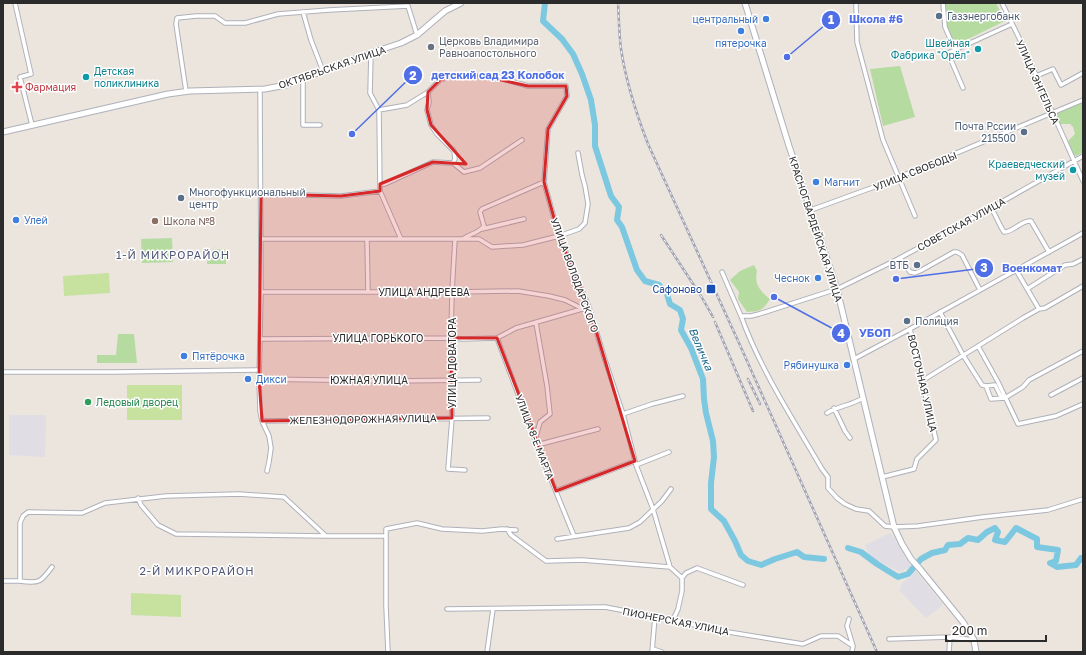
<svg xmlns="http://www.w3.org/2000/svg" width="1086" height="655" viewBox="0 0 1086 655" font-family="'Golos Text',sans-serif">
  <rect width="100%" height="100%" fill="#ebe5de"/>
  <!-- industrial -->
  <path fill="#e0dee4" d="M9,415H46L45,457L9,455Z
    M890,533L894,537L908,561L943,605L926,618L899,590L903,582L912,576L907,568L901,572L871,558L865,545Z"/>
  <!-- green -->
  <path fill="#b6dba1" d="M945,3H996L1005,21L958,44L953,43L946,22Z
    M900,66L915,117L883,126L870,69Z
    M1083,101V152L1076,156L1073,154L1068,141L1075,134L1073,127L1070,124H1059L1055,114Z
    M172,238L173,262L142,263L141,239Z
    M214,249L226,250V264H207L208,253Z
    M754,265L757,271C754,284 760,291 770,299C762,311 761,311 747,312L738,299L739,292L730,280L740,271Z
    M118,334H134L137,363H97V355H116Z"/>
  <!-- pitch -->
  <path fill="#c6e29e" d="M109,273L110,293L64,296L63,276Z
    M127,385H182V420H127Z
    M131,593L181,595V617L131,615Z"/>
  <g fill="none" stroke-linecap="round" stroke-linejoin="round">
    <!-- river -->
    <path stroke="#7dc8e1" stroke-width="6" d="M545,3L543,21L562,39L573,54L582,74L591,100L595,125V146L611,196L619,207L617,220L622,227L637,270L645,281L659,285L667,294L670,304L680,310L683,319L681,330L691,348L703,379L704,399L706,413L713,441L714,457L711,483V509L724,521L735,541L741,555L748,561L761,565L775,559L797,552L804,557L824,559
      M848,548L861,552L877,564L898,577L908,574L921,559L932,553L945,550L948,545L960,544L968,538L978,540L987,532L995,528L998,532L995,540L1005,542L1016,528L1037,539V547L1058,550L1056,561L1050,563L1057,567L1076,565L1081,558H1083"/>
    <defs>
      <path id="street" d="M15,3L31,74L20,77L32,125
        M856,3L857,42L883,140L915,216
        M943,3L945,27L955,50
        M1002,3L1023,46L1083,181
        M303,12L311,40L323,71
        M371,53L370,93L379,110L380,191L401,239
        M1036,76L1053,69L1061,85L1083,73
        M303,79V125H320
        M963,88L948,53L1012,24
        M260,89L261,292L259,379L260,411L262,421L269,436L271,448L269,462L267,471
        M186,91L176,24L177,18L196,16H215L225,23H245L278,14L329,10L408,6L417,35
        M428,92L429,102L427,110L431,125L437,134L454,151L455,159L453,163
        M379,110L407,105L428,92L440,80L455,75L499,77L507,80L528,86H566L567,96L548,129L544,182L559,236L589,307L605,360L623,414L636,465L653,509L670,567L682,578
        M380,184H385L433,162L453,163L464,172L480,168L522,140
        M261,194L341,196L380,191
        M991,207L1001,227L1004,232C1014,232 1021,220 1031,221L1049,252
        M811,210L885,183L1083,100
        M482,229L524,219
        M261,239H479L492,247L523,245L559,236L579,229L585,223L588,204L585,186L582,175L578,153
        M367,239L368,292
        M455,239L452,292L451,338L452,418L448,469L465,470
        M463,239C469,234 479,233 484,226L480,212L482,209L544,182
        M900,258L910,272L915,273L920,271L954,252H957L962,255L980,290
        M1016,270L1039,309
        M722,272L741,316H751L759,314L837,289L896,260L952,230L1083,156
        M1027,289L1065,265L1073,264L1083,259
        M261,292H452L518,291L549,296L565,300L583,309
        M940,312L963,355L982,385L986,386L991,399L1005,398L1000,395L995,385L986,386
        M741,316C761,371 793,419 822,469L828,477V488L837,498L845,504L856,509L869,511L885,526L894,527L918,526L983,517L1048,510L1083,499
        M497,338L537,445L574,536
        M260,339L451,338L463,339L497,338L516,328L589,307
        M978,346L998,382L1018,424L1056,416L1083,404
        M854,359L910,329L1083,233
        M3,372H114L259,370
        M259,379L391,381L479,380
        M922,381L1023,318L1039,309L1045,308L1083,286
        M1051,395L1083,378
        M1005,398L1023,387L1029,380L1083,351
        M834,408L845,431L850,438
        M827,413C838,406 852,405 863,398
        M623,414L652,404L683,396
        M262,421L488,418
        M535,440L540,422L550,414L547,386L536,323
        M537,445L598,429
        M636,465L669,452
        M882,477L914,469L917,459L936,440L910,329
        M556,491L635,461
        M138,498L141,505L158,525L176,534L326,536H386V606L388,652
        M507,529L511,535L546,561L582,560L670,567
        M386,536V529L417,523L442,529L482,531L502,529L516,530
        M557,539L629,528L640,522L662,501L671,489
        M3,581H20V523L23,516L28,512L82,513L105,503L166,496L239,494L284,497L326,536
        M20,581C39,584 41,582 52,567
        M447,609L605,607L673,620L716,630L803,644L821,636H838L853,646
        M849,619L847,626L853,646L852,652
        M673,620L678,609L682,591V578L686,573L697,568L743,585
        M889,639L950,637
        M653,649L662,652
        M487,652L493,609
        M652,652L655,616
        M949,652L950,637L974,640"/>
      <path id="secondary" d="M745,3L789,146L837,289L894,527L902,544L911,559L920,569L963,622L974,640L976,652
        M3,132L168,94L190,91L265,89L286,85L371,53L401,43L417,35L445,11L461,3"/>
    </defs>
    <!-- street casing -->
    <use href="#street" stroke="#afb1ba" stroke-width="5.5"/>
    <!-- secondary casing -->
    <use href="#secondary" stroke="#afb1ba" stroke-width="7"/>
    <!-- street -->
    <use href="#street" stroke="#fff" stroke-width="3.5"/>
    <!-- secondary -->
    <use href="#secondary" stroke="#fff" stroke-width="5"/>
    <defs>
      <path id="rail" d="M618,3C619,18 619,34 621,49C626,82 636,113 648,144L739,343L877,652
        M661,235L701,296L713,317
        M715,322L753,411
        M748,379L760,404"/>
    </defs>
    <!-- rail casing -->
    <use href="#rail" stroke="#a2a4b3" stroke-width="2.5"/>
    <!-- rail -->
    <use href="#rail" stroke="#fff" stroke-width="1" stroke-dasharray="3" stroke-linecap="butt"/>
  </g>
  <!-- marked area -->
  <path fill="#d62828" fill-opacity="0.2" stroke="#d62828" stroke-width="3" stroke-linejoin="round" d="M455,75L483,76L528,86H566L567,96L548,129L544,182L559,236L589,307L635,461L556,491L497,338H451L452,418L262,421L259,379L261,194L341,196L380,191V184L433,162L466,164L431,125L427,110L428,92L440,80Z"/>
  <!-- markers -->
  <g fill="#5c6f8a" stroke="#fff" stroke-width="1.5">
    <circle cx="939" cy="16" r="4"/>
    <circle cx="1024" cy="132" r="4"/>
    <circle cx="181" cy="198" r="4"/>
    <circle cx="917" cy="265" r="4"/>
    <circle cx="907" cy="321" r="4"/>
  </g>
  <g fill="#3f7fe0" stroke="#fff" stroke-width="1.5">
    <circle cx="766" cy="19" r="4"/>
    <circle cx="741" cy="31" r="4"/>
    <circle cx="816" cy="182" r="4"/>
    <circle cx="16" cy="220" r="4"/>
    <circle cx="818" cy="278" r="4"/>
    <circle cx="184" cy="356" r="4"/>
    <circle cx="847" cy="365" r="4"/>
    <circle cx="248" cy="379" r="4"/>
  </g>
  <circle fill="#6b7280" stroke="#fff" stroke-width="1.5" cx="431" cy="47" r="4"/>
  <g fill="#0f9aa8" stroke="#fff" stroke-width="1.5">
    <circle cx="978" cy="49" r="4"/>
    <circle cx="86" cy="77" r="4"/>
    <circle cx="1073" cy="170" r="4"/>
  </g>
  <path fill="#e0444e" stroke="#fff" stroke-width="1.5" d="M15 81h4v4h4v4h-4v4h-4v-4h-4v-4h4z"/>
  <circle fill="#8d6e63" stroke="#fff" stroke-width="1.5" cx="155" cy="221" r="4"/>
  <rect fill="#1a4fb4" stroke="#fff" stroke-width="1.5" x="706" y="284" width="10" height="10" rx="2"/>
  <circle fill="#2e9e5b" stroke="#fff" stroke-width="1.5" cx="88" cy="402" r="4"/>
  <g text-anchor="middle" stroke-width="3" stroke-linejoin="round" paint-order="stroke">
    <!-- service labels -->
    <g font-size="10" fill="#4e5e75" stroke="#fff" text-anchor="start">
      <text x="947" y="20">Газэнергобанк</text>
      <text x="1016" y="130" text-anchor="end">Почта Рссии<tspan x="1016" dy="12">215500</tspan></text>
      <text x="189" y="196">Многофункциональный<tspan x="189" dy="12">центр</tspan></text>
      <text x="909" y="269" text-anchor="end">ВТБ</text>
      <text x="915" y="325">Полиция</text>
    </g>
    <!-- shop labels -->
    <g font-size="10" fill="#366cbe" stroke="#fff" text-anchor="start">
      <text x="758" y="23" text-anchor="end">центральный</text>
      <text x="741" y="47" text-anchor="middle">пятерочка</text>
      <text x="824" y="186">Магнит</text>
      <text x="24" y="224">Улей</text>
      <text x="810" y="282" text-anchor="end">Чеснок</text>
      <text x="192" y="360">Пятёрочка</text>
      <text x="839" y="369" text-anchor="end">Рябинушка</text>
      <text x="256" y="383">Дикси</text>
    </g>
    <!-- worship labels -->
    <g font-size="10" fill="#5b616d" stroke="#fff" text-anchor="start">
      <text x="439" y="45">Церковь Владимира<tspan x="439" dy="12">Равноапостольного</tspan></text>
    </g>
    <!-- culture labels -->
    <g font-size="10" fill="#0d838f" stroke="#fff" text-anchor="end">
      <text x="970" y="47">Швейная<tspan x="970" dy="12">Фабрика "Орёл"</tspan></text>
      <text x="94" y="75" text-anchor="start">Детская<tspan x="94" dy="12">поликлиника</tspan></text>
      <text x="1065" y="168">Краеведческий<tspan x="1065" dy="12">музей</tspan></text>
    </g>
    <!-- street labels -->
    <g font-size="10" fill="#2b2b2b" stroke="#fff">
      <text transform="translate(332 67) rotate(-19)" y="4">ОКТЯБРЬСКАЯ УЛИЦА</text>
      <text transform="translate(1038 82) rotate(66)" y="4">УЛИЦА ЭНГЕЛЬСА</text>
      <text transform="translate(915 171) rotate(-22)" y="4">УЛИЦА СВОБОДЫ</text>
      <text transform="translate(961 224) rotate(-29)" y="4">СОВЕТСКАЯ УЛИЦА</text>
      <text transform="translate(816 229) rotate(72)" y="4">КРАСНОГВАРДЕЙСКАЯ УЛИЦА</text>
      <text transform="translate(575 275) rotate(70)" y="4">УЛИЦА ВОЛОДАРСКОГО</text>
      <text x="424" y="296">УЛИЦА АНДРЕЕВА</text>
      <text x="378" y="342">УЛИЦА ГОРЬКОГО</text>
      <text transform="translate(452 363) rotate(-90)" y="4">УЛИЦА ДОВАТОРА</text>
      <text x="369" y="384">ЮЖНАЯ УЛИЦА</text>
      <text transform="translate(923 383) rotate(77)" y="4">ВОСТОЧНАЯ УЛИЦА</text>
      <text transform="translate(363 419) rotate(-1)" y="4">ЖЕЛЕЗНОДОРОЖНАЯ УЛИЦА</text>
      <text transform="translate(535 437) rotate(69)" y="4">УЛИЦА 8-Е МАРТА</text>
      <text transform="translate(676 621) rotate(11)" y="4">ПИОНЕРСКАЯ УЛИЦА</text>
    </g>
    <!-- health labels -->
    <g font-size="10" fill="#be3a42" stroke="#fff" text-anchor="start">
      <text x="25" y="91">Фармация</text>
    </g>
    <!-- education labels -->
    <g font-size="10" fill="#785e54" stroke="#fff" text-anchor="start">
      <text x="163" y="225">Школа №8</text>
    </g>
    <!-- transit labels -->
    <g font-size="10" fill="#164399" stroke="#fff" text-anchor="end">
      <text x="702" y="293">Сафоново</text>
    </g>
    <!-- leisure labels -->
    <g font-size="10" fill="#27864d" stroke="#fff" text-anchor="start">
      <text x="96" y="406">Ледовый дворец</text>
    </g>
    <!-- neighbourhood labels -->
    <g font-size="11" letter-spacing="1" fill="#505776" stroke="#fff">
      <text x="173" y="259">1-Й МИКРОРАЙОН</text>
      <text x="197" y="575">2-Й МИКРОРАЙОН</text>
    </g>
    <!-- water labels -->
    <g font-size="11" font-style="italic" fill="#1c688d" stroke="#fff">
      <text transform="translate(701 349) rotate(67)" y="4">Величка</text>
    </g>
  </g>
  <!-- callouts -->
  <path fill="none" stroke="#506ee6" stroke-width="1.5" d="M787 57L831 20M352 134L413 75M896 279L984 268M774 297L841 333"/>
  <g fill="#506ee6" stroke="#fff" stroke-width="1.5">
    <circle cx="787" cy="57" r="4"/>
    <circle cx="352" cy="134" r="4"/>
    <circle cx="896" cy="279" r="4"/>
    <circle cx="774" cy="297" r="4"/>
    <circle cx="831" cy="20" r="10"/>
    <circle cx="413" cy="75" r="10"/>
    <circle cx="984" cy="268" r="10"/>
    <circle cx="841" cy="333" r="10"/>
  </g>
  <g font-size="12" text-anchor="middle" font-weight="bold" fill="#fff">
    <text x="831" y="24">1</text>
    <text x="413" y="80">2</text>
    <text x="984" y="272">3</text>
    <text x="841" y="338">4</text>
  </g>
  <g font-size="11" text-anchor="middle" font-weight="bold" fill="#506ee6" stroke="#fff" stroke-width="3" stroke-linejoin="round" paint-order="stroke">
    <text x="876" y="23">Школа #6</text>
    <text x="498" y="79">детский сад 23 Колобок</text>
    <text x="1032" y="272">Военкомат</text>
    <text x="875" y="337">УБОП</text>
  </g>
  <!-- border -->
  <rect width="1086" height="655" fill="none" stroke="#2b2b2b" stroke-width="8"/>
  <!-- scale -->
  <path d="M946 635v6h100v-6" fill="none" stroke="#2b2b2b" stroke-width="2"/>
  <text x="952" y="635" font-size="12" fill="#2b2b2b" stroke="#ffffff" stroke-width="3" paint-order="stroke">200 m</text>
</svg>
